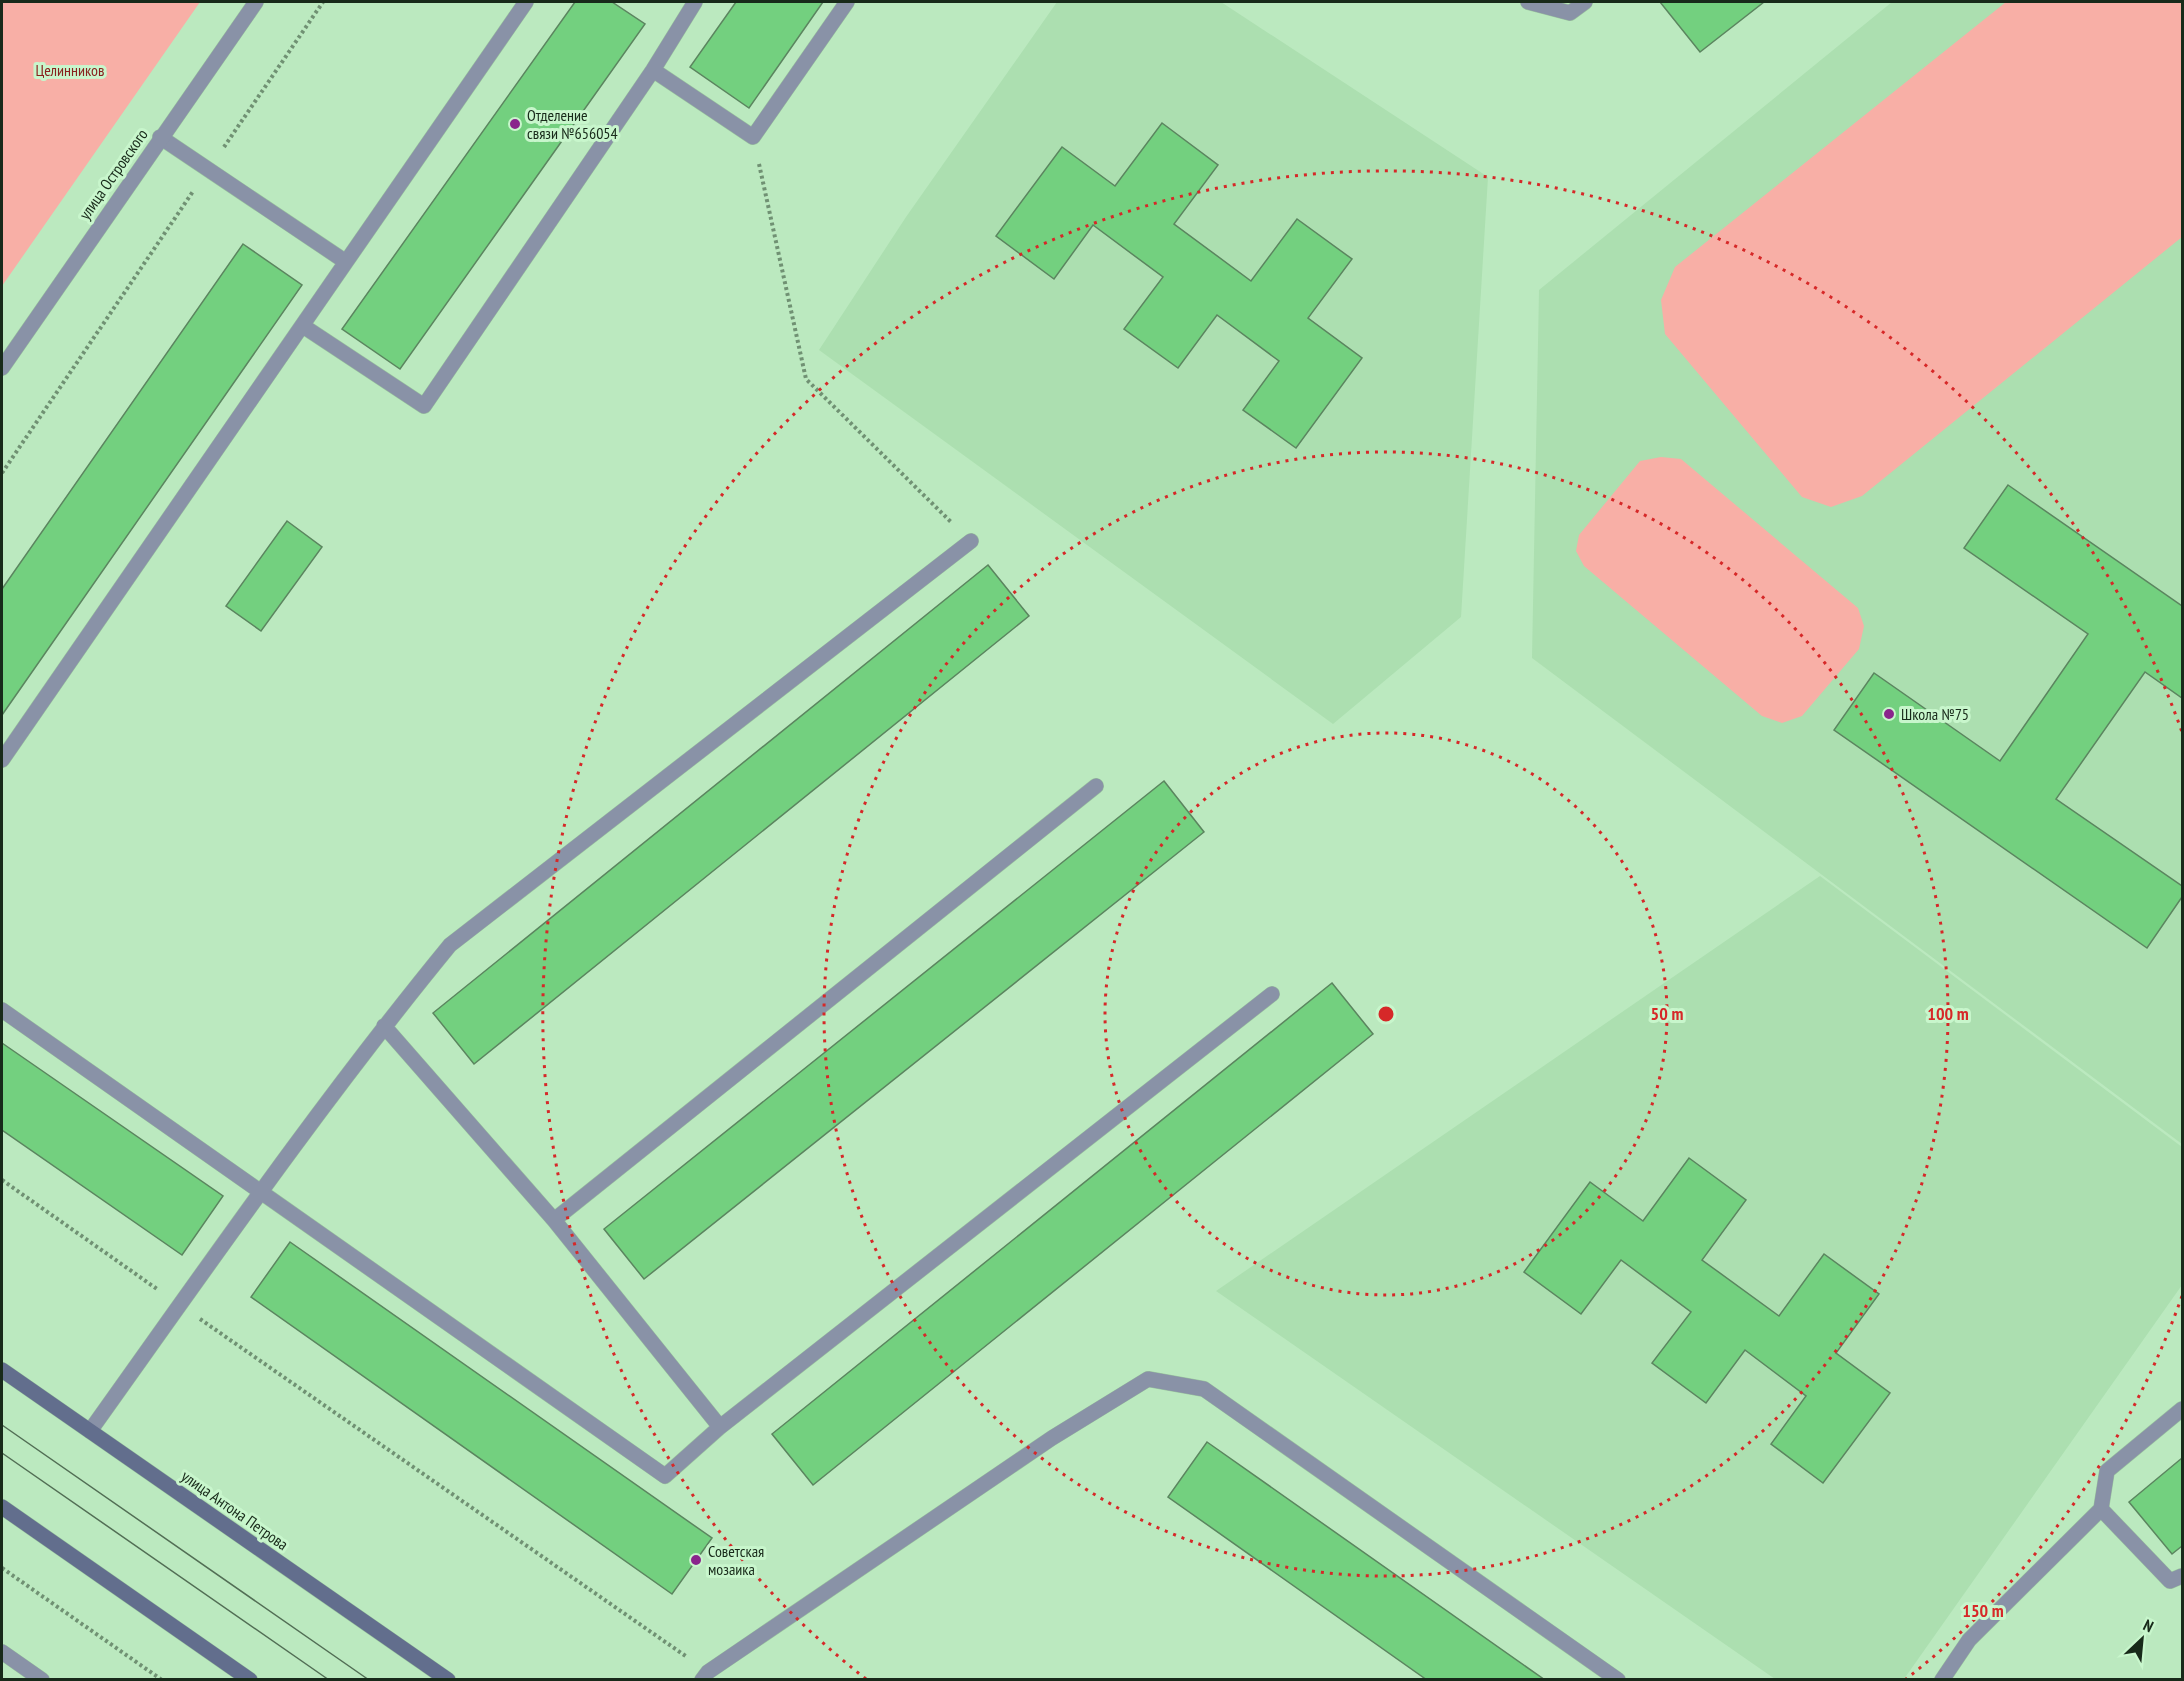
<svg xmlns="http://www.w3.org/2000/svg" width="2184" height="1681" viewBox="0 0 2184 1681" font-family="'PT Sans Narrow',sans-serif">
  <rect width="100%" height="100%" fill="#bbe9bf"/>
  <!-- built -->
  <path fill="#acdfb0" d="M1057,2H1221L1488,177L1461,617L1333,724L819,350L906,217Z
    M1892,2H2182V1144L1532,658L1539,290Z
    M1820,876L2182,1147V1285L1904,1679H1775L1216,1291Z"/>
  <!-- green -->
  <path fill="#f8afa6" d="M2,2H200L2,286Z
    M2006,2H2182V237L1862,496L1831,507L1802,497L1665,334L1661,300L1675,267Z
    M1661,457L1681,459L1858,608L1864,626L1859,649L1802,716L1782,723L1762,716L1584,566L1576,551L1579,535L1640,461Z"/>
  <!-- building -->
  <path fill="#73d07f" stroke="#5b855f" stroke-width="1.5" d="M575,2H612L645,24L400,369L342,329Z
    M736,2H823L749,108L690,67Z
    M1660,2H1764L1700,52Z
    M1162,123L1218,165L1174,224L1251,281L1297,219L1352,259L1308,318L1362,358L1296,448L1243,410L1279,361L1217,315L1178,368L1124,329L1163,277L1093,225L1054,279L996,236L1062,147L1115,186Z
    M243,244L302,285L2,715V589Z
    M2008,485L2182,606V698L2145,672L2056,799L2182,886V897L2147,948L1834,730L1874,673L2000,761L2088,634L1964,548Z
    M287,521L322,547L261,631L226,606Z
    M988,565L1029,616L474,1064L433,1013Z
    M1164,781L1204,832L644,1279L604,1229Z
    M1332,983L1373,1034L813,1485L772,1434Z
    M2,1043L223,1196L182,1255L2,1130Z
    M1689,1158L1746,1200L1702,1260L1779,1316L1824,1254L1879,1294L1836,1353L1890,1393L1823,1483L1771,1444L1806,1396L1745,1350L1706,1403L1652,1363L1691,1312L1621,1260L1581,1314L1524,1272L1590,1182L1643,1221Z
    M290,1242L712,1538L672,1594L251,1297Z
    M1207,1442L1545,1680H1427L1168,1497Z
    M2182,1458V1546L2172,1554L2129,1502Z"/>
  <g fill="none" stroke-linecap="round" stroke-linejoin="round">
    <defs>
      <path id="service" d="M1528,2L1570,13L1585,2
        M653,70L753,137L847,2
        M346,262L526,2
        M303,326L424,406L653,70L695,2
        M2,760L346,262L160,137
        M2,1010L665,1476L720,1427L1272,994
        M384,1026L554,1220L720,1427
        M554,1220L1096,786
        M90,1431C207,1267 322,1101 450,945L971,541
        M2101,1509L2170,1581L2182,1576
        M2,1652L42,1680
        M702,1680L708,1672L1052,1438L1148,1379L1204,1389L1618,1680
        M1942,1680L1969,1640L2101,1509L2107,1471L2182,1409"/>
      <path id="minor" d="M2,368L256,2"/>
      <path id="secondary" d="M2,1370L448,1680
        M2,1507L250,1680"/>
    </defs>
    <!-- service casing -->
    <use href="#service" stroke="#9ac39e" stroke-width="16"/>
    <!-- minor casing -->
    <use href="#minor" stroke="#9ac39e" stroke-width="16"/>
    <!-- secondary casing -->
    <use href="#secondary" stroke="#9ac39e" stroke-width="16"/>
    <!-- path -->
    <path stroke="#709173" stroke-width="4" stroke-dasharray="3 3" stroke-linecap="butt" d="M224,147L323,2
      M759,164L806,379L951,522
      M2,473L194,190
      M2,1180L157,1289
      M200,1319L687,1657
      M2,1568L162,1680"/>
    <!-- service -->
    <use href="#service" stroke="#8992a7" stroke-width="15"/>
    <!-- minor -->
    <use href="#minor" stroke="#8992a7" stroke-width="15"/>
    <!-- secondary -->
    <use href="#secondary" stroke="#626e8d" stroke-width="15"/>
    <!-- tram -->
    <path stroke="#526e55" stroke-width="1.5" d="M2,1425L369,1680
      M2,1453L329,1680"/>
  </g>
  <!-- distance rings -->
  <g fill="none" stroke="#d62828" stroke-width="3" stroke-dasharray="3 6">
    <circle cx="1386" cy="1014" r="281"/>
    <circle cx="1386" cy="1014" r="562"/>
    <path d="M2182 1296A844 844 0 0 1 1906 1679M866 1679A844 844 0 1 1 2182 732"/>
  </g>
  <!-- markers -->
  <g fill="#8a258c" stroke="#c8f6cc" stroke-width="2">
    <circle cx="515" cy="124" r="6"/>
    <circle cx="1889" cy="714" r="6"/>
    <circle cx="696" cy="1560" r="6"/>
  </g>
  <g text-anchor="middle" stroke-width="6" stroke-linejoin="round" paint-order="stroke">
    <!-- park labels -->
    <g font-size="16" fill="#89211e" stroke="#c8f6cc">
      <text x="70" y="76">Целинников</text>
    </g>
    <!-- poi labels -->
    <g font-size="16" fill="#182a1a" stroke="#c8f6cc" text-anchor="start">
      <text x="527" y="121">Отделение<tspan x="527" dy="18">связи №656054</tspan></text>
      <text x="1901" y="720">Школа №75</text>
      <text x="708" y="1557">Советская<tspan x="708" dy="18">мозаика</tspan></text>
    </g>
    <!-- street labels -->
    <g font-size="16" fill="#182a1a" stroke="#c8f6cc">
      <text transform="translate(113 174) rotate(-55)" y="6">улица Островского</text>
      <text transform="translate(235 1510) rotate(35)" y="6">улица Антона Петрова</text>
    </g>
  </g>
  <circle cx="1386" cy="1014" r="9" fill="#d62828" stroke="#c8f6cc" stroke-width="3"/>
  <g font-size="18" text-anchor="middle" font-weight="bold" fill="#d62828" stroke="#c8f6cc" stroke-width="6" stroke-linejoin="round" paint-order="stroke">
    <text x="1667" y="1020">50 m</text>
    <text x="1948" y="1020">100 m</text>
    <text x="1983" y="1617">150 m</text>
  </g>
  <!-- border -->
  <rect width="2184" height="1681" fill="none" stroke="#182a1a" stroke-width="6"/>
  <!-- north arrow -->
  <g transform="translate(2142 1639) rotate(26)" stroke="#c8f6cc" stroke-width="4.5" paint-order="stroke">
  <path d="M0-4.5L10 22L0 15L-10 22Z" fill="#182a1a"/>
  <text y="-9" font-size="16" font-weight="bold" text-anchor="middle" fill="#182a1a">N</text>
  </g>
</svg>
